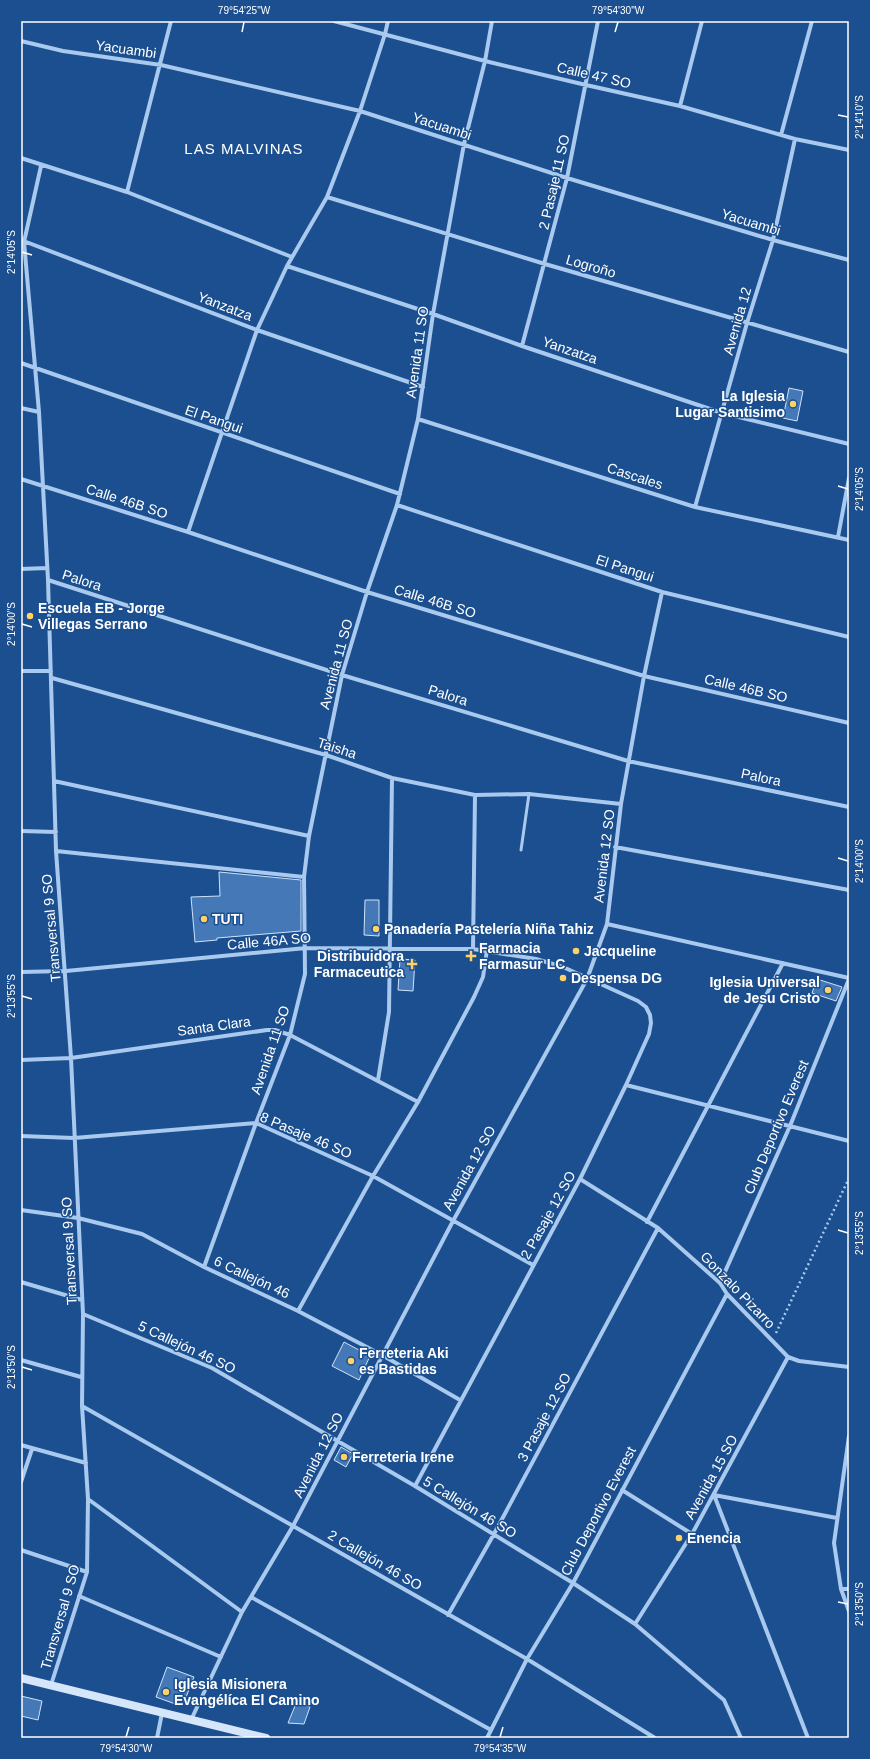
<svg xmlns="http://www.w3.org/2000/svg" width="870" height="1759" viewBox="0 0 870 1759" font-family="Helvetica,sans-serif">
  <rect width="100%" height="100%" fill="#1b4f8f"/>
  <!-- building -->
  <path fill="#4478b7" stroke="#cfe3fa" d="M789,388L803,391L797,421L783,418Z
    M219,872L301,880V931L217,938V940L195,942L191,897L220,896Z
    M365,900H379V936L364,935Z
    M400,959L415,960L413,991L398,990Z
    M817,979L842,987L836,1001L812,993Z
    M344,1342L370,1356L359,1380L332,1366Z
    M341,1447L353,1454L346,1467L334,1460Z
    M167,1667L194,1677L183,1705H178L156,1697Z
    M21,1696L42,1701L38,1720L21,1716Z
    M297,1701L310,1707L304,1724L288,1723Z"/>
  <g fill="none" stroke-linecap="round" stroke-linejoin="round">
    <!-- path -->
    <path stroke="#a9c9ee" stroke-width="2.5" stroke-dasharray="2 3" stroke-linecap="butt" d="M776,1333L849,1178"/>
    <!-- lane -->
    <path stroke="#a9c9ee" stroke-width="3" d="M521,850L529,794"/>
    <!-- street -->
    <path stroke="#a9c9ee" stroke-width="4" d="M334,21L485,61L586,85L680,106L795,139L849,150
      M21,41L63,51L161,65L360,111L567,178L773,240L849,260
      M680,106L702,21
      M781,135L812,21
      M21,158L127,192L292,257
      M41,166L24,242L39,412L48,580L56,851L71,1058L83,1314L82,1406L88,1499L87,1572L51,1685
      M127,192L171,21
      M327,197L545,264L849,352
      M21,240L257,330L423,387
      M287,266L433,314L522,346L722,413L849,444
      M522,346L567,178L598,21
      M21,363L400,494
      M21,408L39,412
      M418,419L695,507L849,540
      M21,479L188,532L367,592L644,676L849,723
      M397,505L662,592L849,637
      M695,507L747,323L773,240L795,139
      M188,532L257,330L287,266L327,197L360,111L385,34L388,21
      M838,537L849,478
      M21,569L47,568
      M48,580L342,675L628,761L849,807
      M21,671H51
      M52,678L326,755L392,778L475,795L529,794L621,804
      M54,781L309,836
      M21,831L56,832
      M615,847L849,890
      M56,851L304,877
      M607,924L849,978
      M473,949L475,795
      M21,972L66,971L306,948L473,949L536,959L563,967L638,1001L646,1007L650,1015L651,1023L649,1034L626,1085L580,1179L415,1486
      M21,1060L71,1058L267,1030H275L290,1035L418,1102
      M378,1080L389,1012L392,778
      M626,1085L849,1141
      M21,1136L74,1138L256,1123L373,1176L533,1265
      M580,1179L658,1228L720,1283L727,1294L788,1357L799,1361L849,1367
      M21,1210L78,1218L142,1234L204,1267L298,1311L382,1355L460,1400
      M647,1222L783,963
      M204,1267L256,1123L290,1035L305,974L304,877L309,836L342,675L367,592L397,505L418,419L433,314L464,144L485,61L492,21
      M21,1282L82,1300
      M720,1283L790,1126L849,979
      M298,1311L373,1176L418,1102L474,997L483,977L487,950
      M83,1314L212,1368L415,1486L573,1583L635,1624L724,1700L741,1738
      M21,1360L81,1377
      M82,1406L527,1659L655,1738
      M849,1436L834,1543L841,1589L849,1611
      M21,1445L86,1463
      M21,1482L32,1449
      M622,1490L692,1534
      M714,1495L808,1738
      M714,1495L837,1518
      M88,1499L242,1612
      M21,1550L87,1572
      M841,1589H849
      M79,1596L221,1657
      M251,1597L491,1730
      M448,1615L494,1534L658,1228
      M635,1624L692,1534L788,1357
      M191,1720L242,1612L293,1526L453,1221L587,979L607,924L621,804L644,676L662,592
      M157,1738L162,1713
      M487,1738L527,1659L573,1583L727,1294"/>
    <!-- secondary -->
    <path stroke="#d6e6fa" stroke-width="8" d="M21,1678L266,1738"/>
  </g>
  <!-- ticks -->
  <path fill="none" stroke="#fff" stroke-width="1.5" d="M242,32L244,22M615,32L618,22M838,115L848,117M22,252L32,255M838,486L848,489M22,624L32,627M838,858L848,861M22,996L32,999M838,1230L848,1233M22,1367L32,1370M838,1602L848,1604M126,1737L129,1727M500,1737L503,1727"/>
  <!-- markers -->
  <g fill="#ffd166" stroke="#1b4f8f" stroke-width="1.5">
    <circle cx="793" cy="404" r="4"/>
    <circle cx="30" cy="616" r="4"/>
    <circle cx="204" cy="919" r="4"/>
    <circle cx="376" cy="929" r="4"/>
    <circle cx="576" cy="951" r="4"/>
    <path d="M469 950h4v4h4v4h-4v4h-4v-4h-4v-4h4z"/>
    <path d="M410 958h4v4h4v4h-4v4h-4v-4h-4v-4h4z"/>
    <circle cx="563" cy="978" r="4"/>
    <circle cx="828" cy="990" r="4"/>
    <circle cx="351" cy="1361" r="4"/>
    <circle cx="344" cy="1457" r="4"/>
    <circle cx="679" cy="1538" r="4"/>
    <circle cx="166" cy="1692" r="4"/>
  </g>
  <g text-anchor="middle" stroke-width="3" stroke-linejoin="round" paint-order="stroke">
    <!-- street labels -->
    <g font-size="14" fill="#fff" stroke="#1b4f8f">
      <text transform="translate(126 49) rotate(8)" y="5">Yacuambi</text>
      <text transform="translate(594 75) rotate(13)" y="5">Calle 47 SO</text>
      <text transform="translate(442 126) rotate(18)" y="5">Yacuambi</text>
      <text transform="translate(554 182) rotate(-77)" y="5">2 Pasaje 11 SO</text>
      <text transform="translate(751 222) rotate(17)" y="5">Yacuambi</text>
      <text transform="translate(591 266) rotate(16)" y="5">Logroño</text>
      <text transform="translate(225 306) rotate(21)" y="5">Yanzatza</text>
      <text transform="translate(737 321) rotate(-74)" y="5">Avenida 12</text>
      <text transform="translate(570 350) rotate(19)" y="5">Yanzatza</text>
      <text transform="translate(417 352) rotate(-82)" y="5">Avenida 11 SO</text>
      <text transform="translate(214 419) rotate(19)" y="5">El Pangui</text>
      <text transform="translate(635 476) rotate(18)" y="5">Cascales</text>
      <text transform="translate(127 501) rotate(18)" y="5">Calle 46B SO</text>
      <text transform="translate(625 568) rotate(18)" y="5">El Pangui</text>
      <text transform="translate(82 580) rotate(18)" y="5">Palora</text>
      <text transform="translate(435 601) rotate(17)" y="5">Calle 46B SO</text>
      <text transform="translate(336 664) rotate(-75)" y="5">Avenida 11 SO</text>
      <text transform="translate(746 688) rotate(13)" y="5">Calle 46B SO</text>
      <text transform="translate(448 695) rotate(17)" y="5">Palora</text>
      <text transform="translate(337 748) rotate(18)" y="5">Taisha</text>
      <text transform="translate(761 777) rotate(12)" y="5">Palora</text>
      <text transform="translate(604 856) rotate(-83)" y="5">Avenida 12 SO</text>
      <text transform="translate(51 928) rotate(-95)" y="5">Transversal 9 SO</text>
      <text transform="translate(269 941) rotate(-5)" y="5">Calle 46A SO</text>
      <text transform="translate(214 1026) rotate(-8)" y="5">Santa Clara</text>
      <text transform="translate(270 1050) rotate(-71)" y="5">Avenida 11 SO</text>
      <text transform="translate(776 1127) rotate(-67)" y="5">Club Deportivo Everest</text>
      <text transform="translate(306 1135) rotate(23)" y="5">8 Pasaje 46 SO</text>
      <text transform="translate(469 1168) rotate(-61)" y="5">Avenida 12 SO</text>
      <text transform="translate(548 1215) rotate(-61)" y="5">2 Pasaje 12 SO</text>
      <text transform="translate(69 1251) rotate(-93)" y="5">Transversal 9 SO</text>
      <text transform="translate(252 1277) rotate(25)" y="5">6 Callejón 46</text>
      <text transform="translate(738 1290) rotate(46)" y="5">Gonzalo Pizarro</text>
      <text transform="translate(187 1347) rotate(25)" y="5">5 Callejón 46 SO</text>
      <text transform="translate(544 1417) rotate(-62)" y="5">3 Pasaje 12 SO</text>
      <text transform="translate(318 1455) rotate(-63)" y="5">Avenida 12 SO</text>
      <text transform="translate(711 1477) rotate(-61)" y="5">Avenida 15 SO</text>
      <text transform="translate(470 1507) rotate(31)" y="5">5 Callejón 46 SO</text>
      <text transform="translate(598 1511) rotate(-62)" y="5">Club Deportivo Everest</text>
      <text transform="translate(375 1560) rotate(30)" y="5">2 Callejón 46 SO</text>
      <text transform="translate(60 1617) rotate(-74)" y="5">Transversal 9 SO</text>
    </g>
    <!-- poi labels -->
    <g font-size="14" font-weight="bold" fill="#fff" stroke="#1b4f8f" text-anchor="start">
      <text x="785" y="401" text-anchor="end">La Iglesia<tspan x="785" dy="16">Lugar Santisimo</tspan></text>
      <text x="38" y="613">Escuela EB - Jorge<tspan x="38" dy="16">Villegas Serrano</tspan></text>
      <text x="212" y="924">TUTI</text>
      <text x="384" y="934">Panadería Pastelería Niña Tahiz</text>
      <text x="479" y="953">Farmacia<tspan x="479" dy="16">Farmasur LC</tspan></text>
      <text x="584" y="956">Jacqueline</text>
      <text x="404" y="961" text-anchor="end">Distribuidora<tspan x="404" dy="16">Farmaceutica</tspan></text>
      <text x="571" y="983">Despensa DG</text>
      <text x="820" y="987" text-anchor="end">Iglesia Universal<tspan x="820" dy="16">de Jesu Cristo</tspan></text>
      <text x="359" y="1358">Ferreteria Aki<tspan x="359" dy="16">es Bastidas</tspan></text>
      <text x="352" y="1462">Ferreteria Irene</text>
      <text x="687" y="1543">Enencia</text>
      <text x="174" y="1689">Iglesia Misionera<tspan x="174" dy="16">Evangélíca El Camino</tspan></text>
    </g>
    <!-- neighbourhood labels -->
    <g font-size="15" letter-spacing="1" fill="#fff" stroke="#1b4f8f">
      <text x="244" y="154">LAS MALVINAS</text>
    </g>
  </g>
  <!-- border -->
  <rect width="870" height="1759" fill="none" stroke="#1b4f8f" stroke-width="44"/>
  <rect x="22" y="22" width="826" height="1715" fill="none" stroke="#fff" stroke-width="1.5"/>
  <g font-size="10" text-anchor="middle" fill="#fff">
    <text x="244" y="14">79°54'25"W</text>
    <text x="618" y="14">79°54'30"W</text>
    <text transform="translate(859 117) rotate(-90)" y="4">2°14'10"S</text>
    <text transform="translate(11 252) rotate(-90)" y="4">2°14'05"S</text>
    <text transform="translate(859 489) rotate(-90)" y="4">2°14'05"S</text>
    <text transform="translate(11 624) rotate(-90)" y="4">2°14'00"S</text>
    <text transform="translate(859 861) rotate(-90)" y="4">2°14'00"S</text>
    <text transform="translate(11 996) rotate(-90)" y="4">2°13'55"S</text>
    <text transform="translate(859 1233) rotate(-90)" y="4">2°13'55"S</text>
    <text transform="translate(11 1367) rotate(-90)" y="4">2°13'50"S</text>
    <text transform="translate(859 1604) rotate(-90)" y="4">2°13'50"S</text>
    <text x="126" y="1752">79°54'30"W</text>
    <text x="500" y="1752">79°54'35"W</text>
  </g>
</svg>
